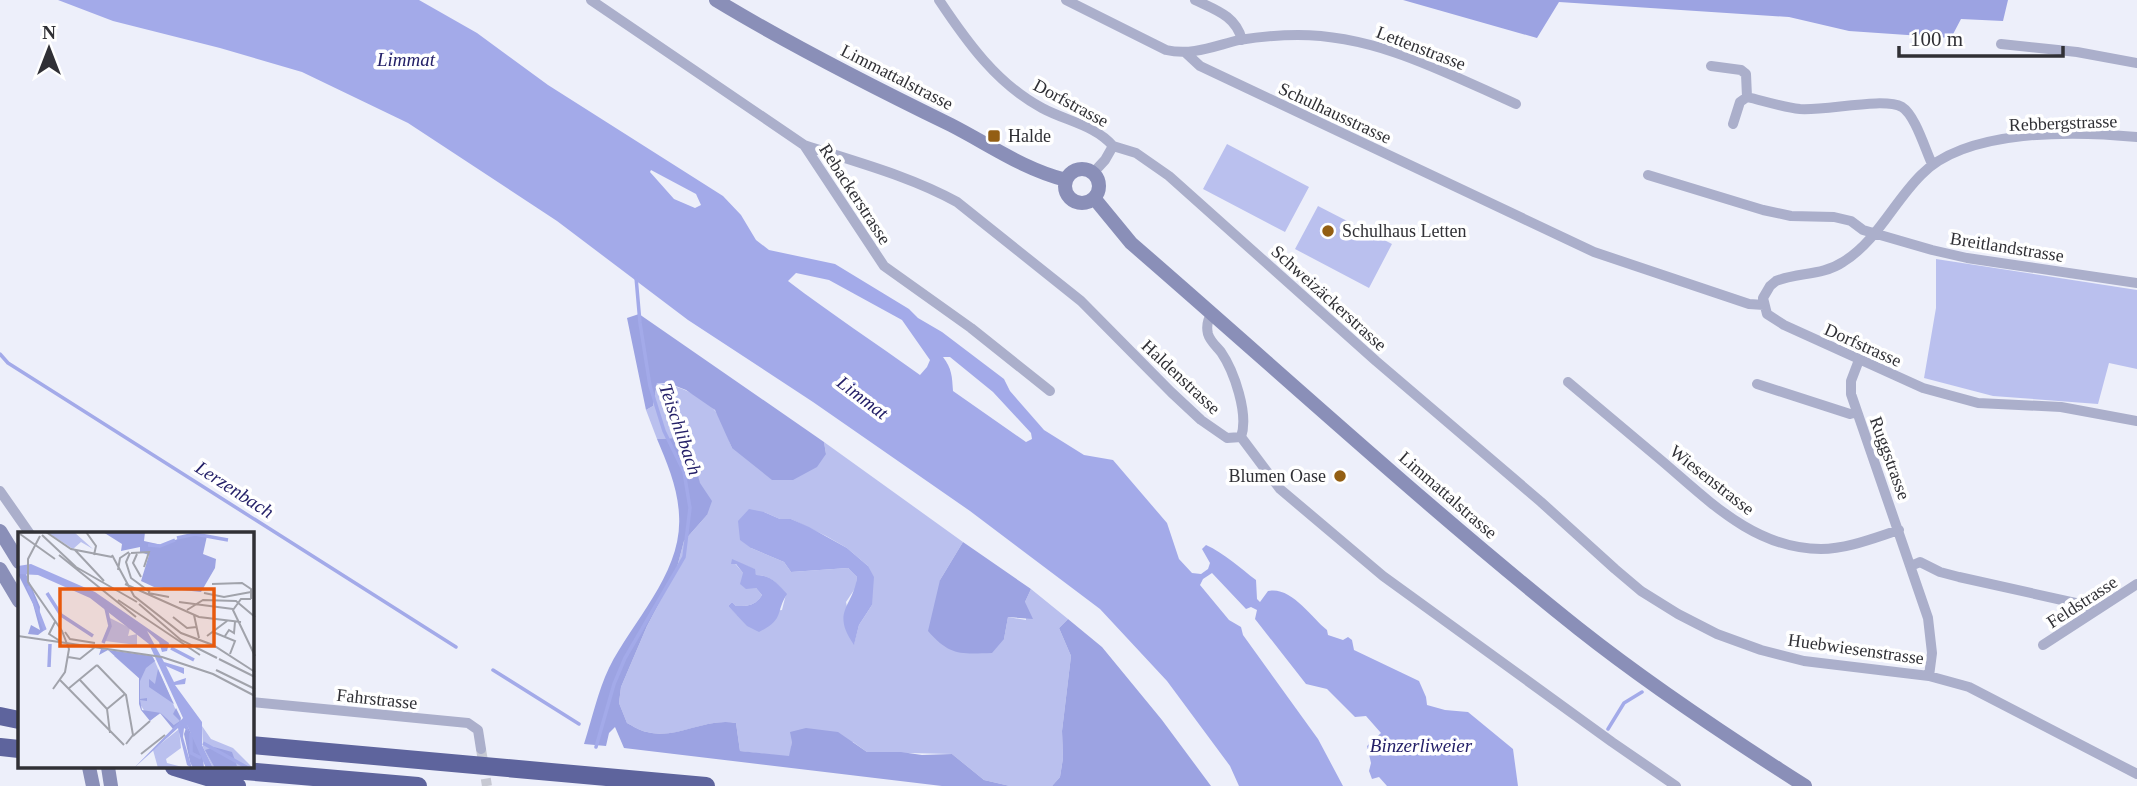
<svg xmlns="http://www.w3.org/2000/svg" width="2137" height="786" viewBox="0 0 2137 786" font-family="Georgia,serif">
  <rect width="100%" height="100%" fill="#edeffa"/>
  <!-- green -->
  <path fill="#bac0ee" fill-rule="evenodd" d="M1227,144L1309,187L1285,232L1203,189Z
    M1318,206L1392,244L1369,288L1295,249Z
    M1936,259L2137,290V369L2109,363L2098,404L1993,396L1924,378L1936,308Z
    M657,383C674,383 706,397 716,412C723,422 727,436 732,448L826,454L824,442L963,542L940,580L1004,639L1008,617L1026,620L1025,602L1031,589L1068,619L1059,628L1071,656L1062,731L1063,758L1060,777L1052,786H1010L984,780L952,754L867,752L853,742H792L790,757L740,751L736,723C706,717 677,740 647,732C640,731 633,726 627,723L619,703L621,687L647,626L676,571L684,541L707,515L691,448L675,438L657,439L646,410L653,406ZM764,512L780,519H791L826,536L847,548L868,566L872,605L859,625L854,644L846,602L856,587L857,577L848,568L791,572L784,562L751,548ZM732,560L754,569L756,575C770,575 778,584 786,594L782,610L737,615L728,606L732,602L736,606C748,606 755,606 762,595Z"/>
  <!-- forest -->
  <path fill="#9ca3e2" d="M1403,0H2008L2003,21L1961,19L1951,38L1849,31L1789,17L1559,2L1537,38Z
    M639,314L824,442L826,454L817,467L793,480H772L732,448L715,410L686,390L668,383H657L653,406L646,410L627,318Z
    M675,438L691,449L700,483L712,501L707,515L684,541L676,571L647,626L621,687L619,703L627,723C633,726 640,731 647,732C676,740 706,717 736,723L740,751L789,756L792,742L790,732L806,728L838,732L867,752H901L922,755L952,754L984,780L1010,786H942L624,748L615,727L609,733L606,746L584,744C592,719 598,691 609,668C633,620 683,572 679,515C678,488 667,463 657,439Z
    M963,542L1031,589L1025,602L1033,619L1008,617L1004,639L992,653C960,654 950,656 928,631L940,580Z
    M1068,619L1102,647L1162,720L1211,786H1052L1060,777L1063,758L1062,731L1071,656L1059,628Z"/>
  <!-- water -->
  <path fill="#a3aae9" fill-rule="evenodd" d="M58,0H419L477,33L548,85L723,196L741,215L756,240L769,250L835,264L909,309L918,318L942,332L1004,379L1010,391L1044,430L1084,455L1113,460L1167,523L1179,559L1192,573L1201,574L1208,569L1210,563L1202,549L1206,545C1224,553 1240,568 1256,580L1257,599L1260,602L1268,591C1291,586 1311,617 1327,630L1328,635L1343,640L1348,637L1352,640L1354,650L1419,681L1426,697L1427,705L1445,710L1468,712L1513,749L1518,786H1387L1379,777L1372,779L1369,771L1371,763L1367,746L1381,733L1366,716L1355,717L1327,689L1306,684L1255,619L1257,610L1251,607L1246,609L1212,573L1203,579L1200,585L1229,620L1241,627L1243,635L1318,739L1343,786H1239L1230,766L1167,681L1100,609L970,511L813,402L688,320L557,221L408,123L302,72L220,48L113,21ZM651,170L696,194L701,205L695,208L674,199L650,172ZM796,273L829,280L902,320L930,360L927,367L920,375C876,343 831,314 788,281ZM943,357H950L993,392L1031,433L1032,439L1026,442L953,391C952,376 952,369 943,357Z
    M749,509L764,512L780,519H791L809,527L847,548L868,566L874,577L872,605L859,625L854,645C830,611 854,606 857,577L848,568L791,572L784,562L751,548L740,540L738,521Z
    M732,559L755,569L756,575C771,575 778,584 787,594C775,613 785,619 759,632L747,626L728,606L732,602L736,606C748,606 755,606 762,595L756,588L746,589L740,584L743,573L736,564H731Z"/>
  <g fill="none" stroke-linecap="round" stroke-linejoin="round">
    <!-- stream -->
    <path stroke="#a3aae9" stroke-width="3.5" d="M0,354L8,363L456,647
      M493,670L579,724
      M1608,729L1624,703L1642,692
      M596,747L614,684L625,658L684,557L690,508L684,472L664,431L650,386L640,323L636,277"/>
    <!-- street-tunnel -->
    <path stroke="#c7c9d3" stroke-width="10" stroke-dasharray="10 5" stroke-linecap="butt" d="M481,749L487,786"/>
    <!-- street -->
    <path stroke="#abafcb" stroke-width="10" d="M591,0L804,145L884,266L971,328L1050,391
      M939,0C967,42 997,84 1042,108C1066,121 1095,125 1113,146
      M1066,0L1166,50C1192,56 1214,46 1239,40C1258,37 1279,35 1298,35C1377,35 1446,73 1516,104
      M1195,0C1216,10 1236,16 1242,40
      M2001,44L2077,52L2137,63
      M1186,53L1200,66L1594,252L1749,304L1764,305
      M1711,66L1741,70L1746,74L1747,97
      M1733,124L1740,102L1747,97C1764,101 1782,107 1800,109C1826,111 1883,97 1902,107C1915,115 1925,149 1932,164
      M2137,137C2076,131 1966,128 1921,175C1893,203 1877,241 1843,262C1822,276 1798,272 1776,281L1770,286L1763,298L1767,314L1784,325L1923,388L1978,403L2061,407L2137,421
      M804,145C856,162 910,176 957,202L1081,301L1171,392L1201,420L1227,438L1241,437L1280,489L1383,576L1612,742L1676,786
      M1113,146L1136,153L1169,176L1376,361L1541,502L1615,569L1641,591L1678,614L1717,634L1761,650L1804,661L1929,676L1969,687L2137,774
      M1093,173L1105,160L1113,146
      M1648,175L1763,210L1791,216L1834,217L1851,221L1863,230L1932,250L1967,258L2137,283
      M1212,313C1208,319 1206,326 1208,334C1210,341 1216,346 1221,352C1234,371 1249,414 1241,437
      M1859,360L1851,381V394L1928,618L1932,653L1929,676
      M1568,382C1599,408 1631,435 1662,461C1709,501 1755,549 1821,549C1847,549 1874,538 1899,530
      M1757,384L1850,414L1857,412
      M0,491L30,534
      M1911,566L1920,562L1940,572L1959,577L2089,606
      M2043,645L2137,584
      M252,702L468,723L478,730L481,749"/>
    <!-- secondary -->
    <path stroke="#8a8fb8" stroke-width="14" d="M716,0C792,46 871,86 951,125C990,145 1023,169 1066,180
      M1065 186a17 17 0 1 1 34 0a17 17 0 1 1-34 0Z
      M1094,198L1131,243C1280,372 1425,506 1579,629C1651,686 1728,737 1805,786
      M0,531L19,562
      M0,569L19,601
      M89,767L93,786
      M108,767L111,786"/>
    <!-- highway -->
    <path stroke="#5e649d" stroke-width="18" d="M0,716L19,720
      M252,745L706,786
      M0,747L19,749
      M174,767L237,786
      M197,767L418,786"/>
  </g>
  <!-- markers -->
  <g fill="#935e13" stroke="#fff" stroke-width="2.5">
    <rect x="987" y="129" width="14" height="14" rx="3.5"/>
    <circle cx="1328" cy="231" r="7"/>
    <circle cx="1340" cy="476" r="7"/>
  </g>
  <g text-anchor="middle" stroke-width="7" stroke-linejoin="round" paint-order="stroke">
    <!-- street labels -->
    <g font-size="18" fill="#303035" stroke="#fff">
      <text transform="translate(1421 48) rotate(21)" y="6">Lettenstrasse</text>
      <text transform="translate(897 77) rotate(27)" y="6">Limmattalstrasse</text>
      <text transform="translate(1071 103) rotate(28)" y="6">Dorfstrasse</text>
      <text transform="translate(1335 113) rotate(25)" y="6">Schulhausstrasse</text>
      <text transform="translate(2063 123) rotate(-2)" y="6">Rebbergstrasse</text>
      <text transform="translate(855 194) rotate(57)" y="6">Rebackerstrasse</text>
      <text transform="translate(2007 247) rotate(9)" y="6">Breitlandstrasse</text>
      <text transform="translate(1329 298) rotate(42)" y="6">Schweizäckerstrasse</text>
      <text transform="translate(1863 345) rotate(24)" y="6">Dorfstrasse</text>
      <text transform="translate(1181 377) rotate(43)" y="6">Haldenstrasse</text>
      <text transform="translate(1890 458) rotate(70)" y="6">Ruggstrasse</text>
      <text transform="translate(1712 480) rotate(38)" y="6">Wiesenstrasse</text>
      <text transform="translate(1448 495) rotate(41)" y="6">Limmattalstrasse</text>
      <text transform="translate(2082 602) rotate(-33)" y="6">Feldstrasse</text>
      <text transform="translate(1856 649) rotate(8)" y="6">Huebwiesenstrasse</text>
      <text transform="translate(377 699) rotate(6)" y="6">Fahrstrasse</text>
    </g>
    <!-- poi labels -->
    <g font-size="18" fill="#303035" stroke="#fff" text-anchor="start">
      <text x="1008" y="142">Halde</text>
      <text x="1342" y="237">Schulhaus Letten</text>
      <text x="1326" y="482" text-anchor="end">Blumen Oase</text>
    </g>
    <!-- water labels -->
    <g font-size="19" font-style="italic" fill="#242068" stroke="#fff">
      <text x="406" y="66">Limmat</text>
      <text transform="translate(863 397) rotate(37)" y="7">Limmat</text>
      <text transform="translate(681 429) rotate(71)" y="7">Teischlibach</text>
      <text transform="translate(235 489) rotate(33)" y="7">Lerzenbach</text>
      <text x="1421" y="752">Binzerliweier</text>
    </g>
  </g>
  <!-- overview -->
  <g transform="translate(18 532)">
    <rect width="236" height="236" fill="#edeffa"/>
    <path d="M29,0H56L75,17L63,10L55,17ZM90,85L112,96L110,104L119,102V113L87,109L93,93ZM96,124L135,125L163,190L158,195L143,181L132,188L122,172V147ZM184,194L193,207L215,216L235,236H195L185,215ZM161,197L163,216L148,227L149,231L168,236H140L135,218Z" fill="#bac0ee"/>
    <path d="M85,0H127L126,9L144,13L173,2L189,4L185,22L198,27L197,36L183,60L136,55L123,49L131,23L122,20V15L103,19L104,12ZM0,42H8L22,75L21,87L28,97L20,103L10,102L13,93L22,98L15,72ZM83,117L134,124L137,129L128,136L122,149V167L129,166V169L122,168L124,178L143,181L156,193L162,189L155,182L158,176L163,186L162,191L155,197L142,181L132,189L123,178L121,172V146L90,118L81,123ZM140,137L154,168L156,172L131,155V147L137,152ZM169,193L185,226L186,236H175L172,230L166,202ZM196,215L214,220L219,234L197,236L187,218Z" fill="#9ca3e2"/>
    <path d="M13,32L77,60L151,111L149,119L144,120L141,110L129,99L146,130L166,136V142L148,134L156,150L168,146L167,152L157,153L184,190V213L195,236H188L169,193L171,200L166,196L165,205L174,236L169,233L160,196L116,236L165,186L131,112L72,66L20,43L0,42V34Z" fill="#a3aae9"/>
    <path fill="none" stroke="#a3aae9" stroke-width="3.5" d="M159,6L177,2L210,8M130,13L142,14L157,8M10,54L27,98M29,61L43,83L75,104M85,111L92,94L88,76M153,116L176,128M31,135L32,112M173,201V221L183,226M185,211L230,236"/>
    <path fill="none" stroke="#a1a3ab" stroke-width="2" d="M28,0L53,17L94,25M68,0L78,14L76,23M2,2L37,27M24,3L58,35L119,70M22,4L10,27V50L44,99L51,117L47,140L35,157M57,18L86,49M112,21L108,30L113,46L132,60M113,21L131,20L126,35M119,22L115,31L123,45M41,23L118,85M94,23L116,64L163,101L195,113L237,140M100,38L102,26L111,20M107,52L181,85L223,90M194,52L224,51L233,57V67M130,61L151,65M186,61L206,65L233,60M233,67H223L215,78L237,124M100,68L182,123M161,70L215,77M121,72L163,108L199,126M169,78L185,68L218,69L237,85M176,83L181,106M155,85L169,96L179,95M37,90L31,102L42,109M47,100L52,107L77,111M195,100L217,109L212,122M0,104L144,125L195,142L237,164M189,104L209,89M207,104L211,98L216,101L217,90M50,125L62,127L77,115M201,127L237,145M79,133L108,163L115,203L108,212M198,138L237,157M41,147L106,213M62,148L89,177L92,201M50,157L79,133M89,177L107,162M115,204L132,189M123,222L147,203"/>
    <path fill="#e8590c" fill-opacity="0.15" stroke="#e8590c" stroke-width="3.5" d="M42,57H196V114H42Z"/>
    <rect width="236" height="236" fill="none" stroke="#303035" stroke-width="3.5"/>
  </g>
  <!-- north arrow -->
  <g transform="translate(49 49)" stroke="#ffffff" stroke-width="5" paint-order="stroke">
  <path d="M0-5L12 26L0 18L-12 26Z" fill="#303035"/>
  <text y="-10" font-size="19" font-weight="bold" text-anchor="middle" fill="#303035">N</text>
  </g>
  <!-- scale -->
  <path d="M1899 46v10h164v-10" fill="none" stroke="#303035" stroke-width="3.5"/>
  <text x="1910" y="46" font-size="21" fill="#303035" stroke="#ffffff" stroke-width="5" paint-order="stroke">100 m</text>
</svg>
